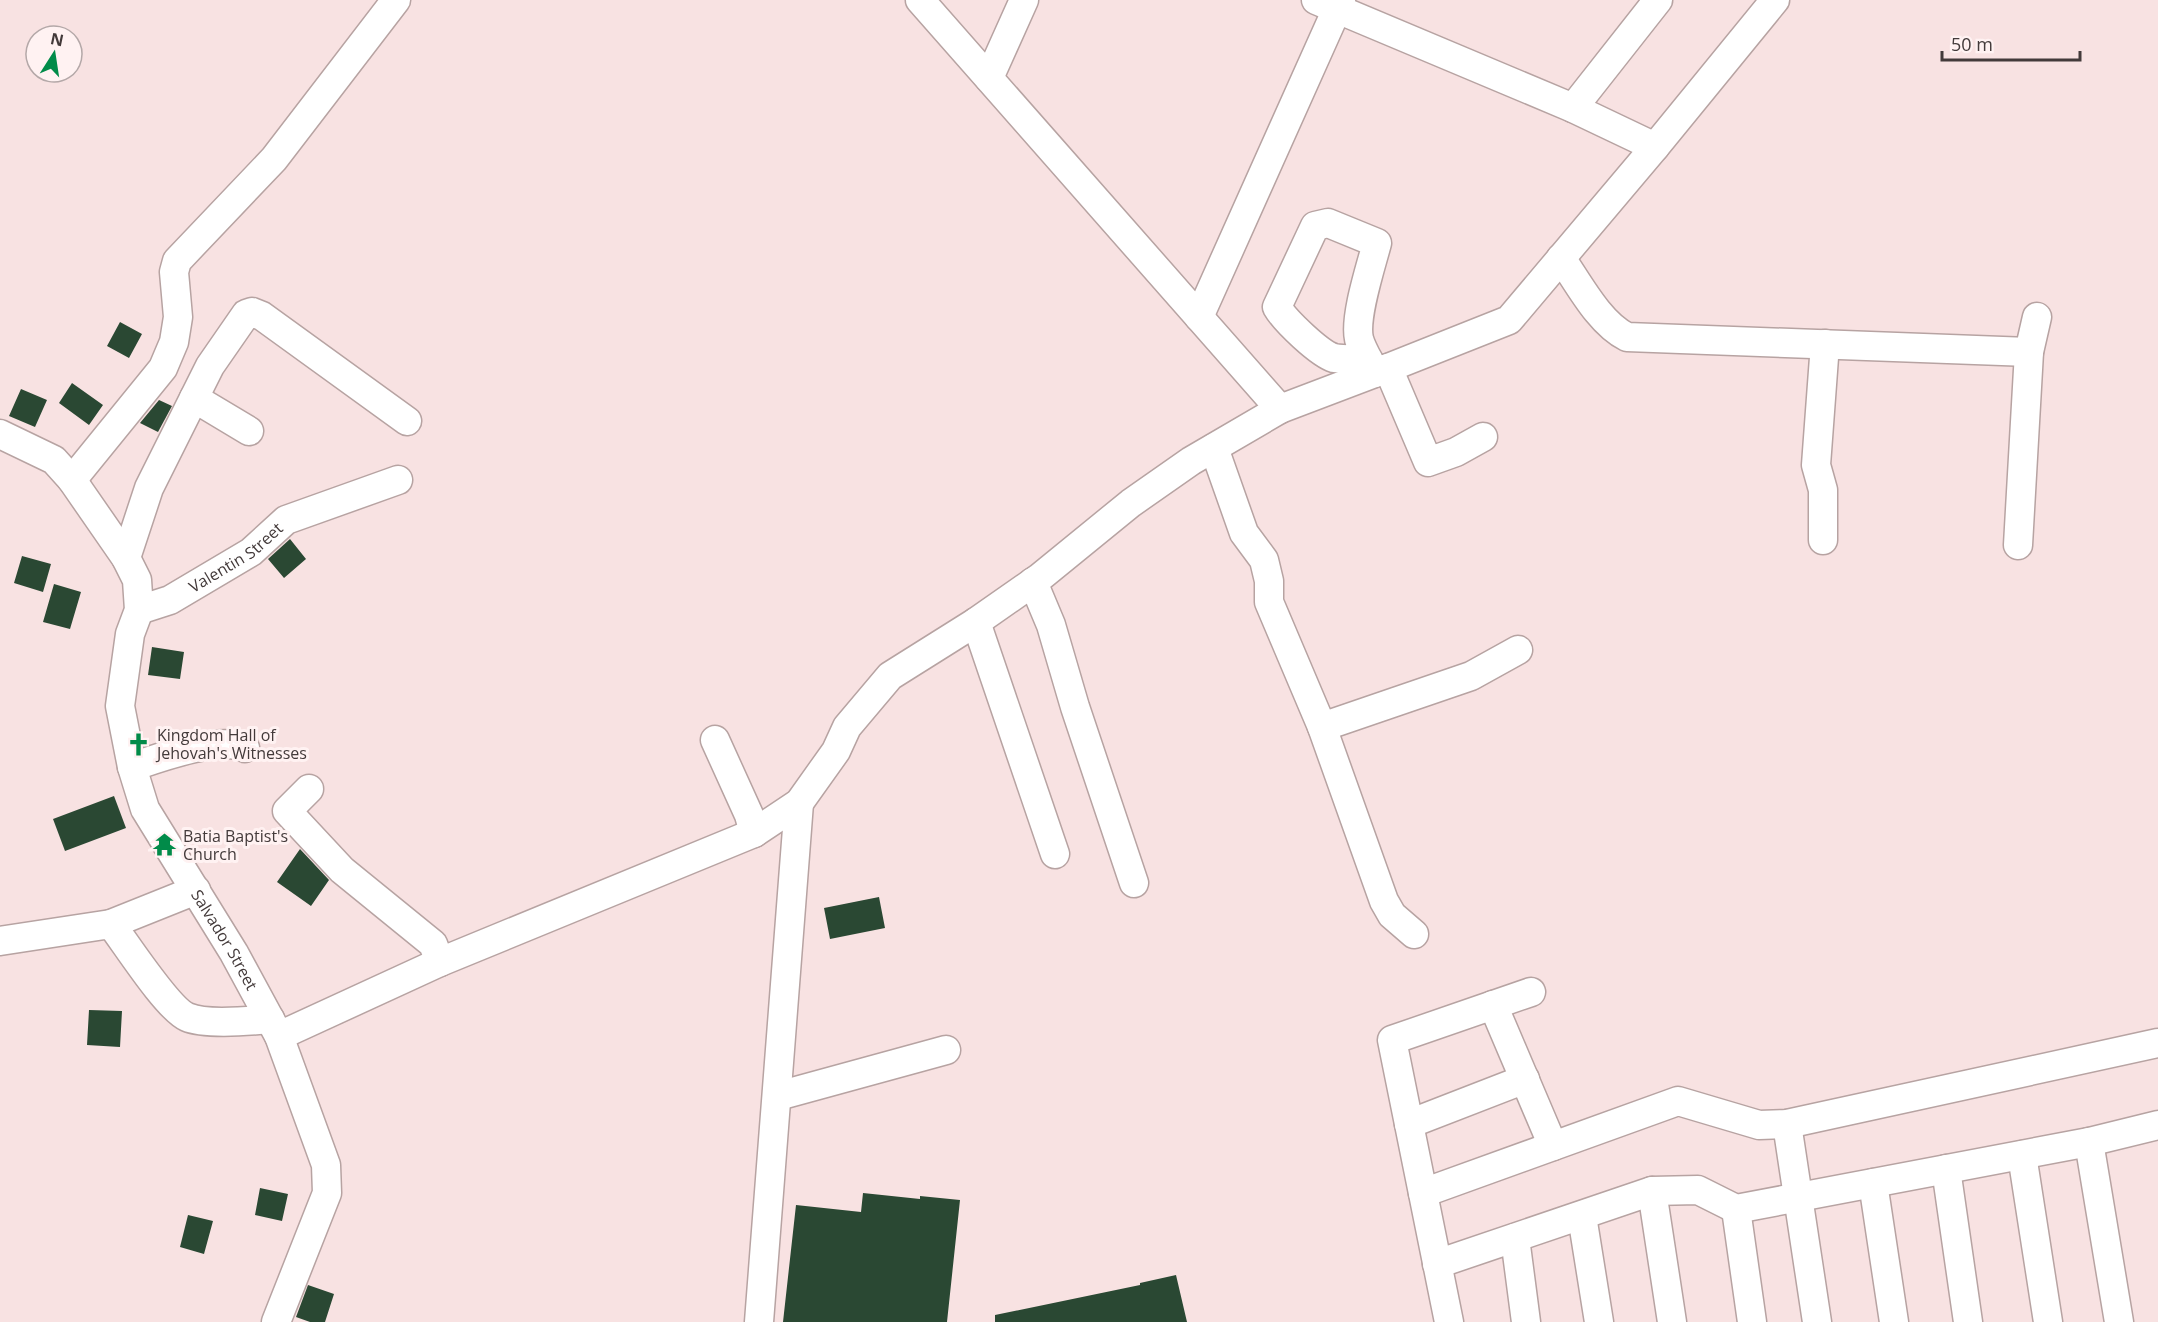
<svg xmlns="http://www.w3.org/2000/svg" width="2158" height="1322" viewBox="0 0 2158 1322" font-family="'Open Sans',sans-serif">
  <rect width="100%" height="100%" fill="#f8e2e2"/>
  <!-- building -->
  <path fill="#2a4833" d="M120,322L142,334L129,358L107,346Z
    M72,383L103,405L89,425L59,403Z
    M21,389L47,400L35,427L9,416Z
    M159,400L172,406L158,432L140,423Z
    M290,539L306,559L284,578L268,559Z
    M22,556L51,564L43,592L14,583Z
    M54,584L81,592L70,629L43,622Z
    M152,647L184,652L180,679L148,675Z
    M114,796L126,828L65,851L53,819Z
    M300,849L329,880L311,906L277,882Z
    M879,897L885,928L830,939L824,908Z
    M89,1010L122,1011L120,1047L87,1045Z
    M260,1188L288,1194L282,1221L255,1215Z
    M863,1193L920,1199V1196L960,1200L947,1322H783L796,1205L861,1212Z
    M188,1215L213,1221L204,1254L180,1247Z
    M1176,1275L1187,1322H995V1315L1140,1285V1283Z
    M308,1285L334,1294L325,1322H310L296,1317Z"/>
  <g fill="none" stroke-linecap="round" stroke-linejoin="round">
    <defs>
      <g id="minor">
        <path d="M920,0L1280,409"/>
        <path d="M1316,0L1573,108L1655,147"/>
        <path d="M989,78L1024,0"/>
        <path d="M1573,108L1658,0"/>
        <path d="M1561,258C1579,284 1599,323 1627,337L2029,352"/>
        <path d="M1199,317L1341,0"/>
        <path d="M1368,359C1357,359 1345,360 1334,358C1320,354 1285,321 1277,307L1315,226L1328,223L1377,243C1371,266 1354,317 1359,339C1362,350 1370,362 1375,373"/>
        <path d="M1388,368L1428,462L1456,452L1483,437"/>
        <path d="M194,398L249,431"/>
        <path id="s1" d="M0,434L54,460L72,480L126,558L137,580L139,610L130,634L120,706L132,767L145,809L234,953L279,1036L326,1165L327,1193L276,1322"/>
        <path d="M1214,448L1244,533L1264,560L1269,581V602L1322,727L1384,901L1392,915L1414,934"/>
        <path d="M72,480L163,368L174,342L178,317L174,272L177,261L274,159L396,0"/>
        <path d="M1823,540V490L1816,465L1825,344"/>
        <path d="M2018,545L2029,352L2037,317"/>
        <path d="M126,558L149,488L210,366L246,314L252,312L262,316L407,421"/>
        <path d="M1033,582L1051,625L1075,707L1134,883"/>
        <path id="s2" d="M139,610L170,600L251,552L286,520L398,480"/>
        <path d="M976,622L1055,854"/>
        <path d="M1322,727L1471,676L1518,650"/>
        <path d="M715,740L749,815L754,833"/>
        <path d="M132,767C158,758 220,735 245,748"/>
        <path d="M309,789L287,811L342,870L433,944L440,962"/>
        <path d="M111,924L196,890"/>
        <path d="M0,941L111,924C127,945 167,1008 187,1017C205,1025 250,1021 270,1019"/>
        <path d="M1493,1005L1553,1146"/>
        <path d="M279,1036L440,962L754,833L799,803L836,751L847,727L890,676L976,622L1039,578L1131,503L1191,461L1280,409L1388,368L1509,320L1655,147L1775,0"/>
        <path d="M778,1096L946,1050"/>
        <path d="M1409,1124L1525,1079"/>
        <path d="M1787,1124L1817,1322"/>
        <path d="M2089,1142L2119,1322"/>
        <path d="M2022,1155L2048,1322"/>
        <path d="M1946,1169L1968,1322"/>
        <path d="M1873,1183L1894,1322"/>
        <path d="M1652,1191L1672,1322"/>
        <path d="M1423,1193L1678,1101L1759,1125L1787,1124L2158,1043"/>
        <path d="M1736,1209L1752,1322"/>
        <path d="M1582,1216L1599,1322"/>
        <path d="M1515,1238L1526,1322"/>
        <path d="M1437,1264L1652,1191L1698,1190L1736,1209L2089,1142L2158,1125"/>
        <path d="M759,1322L799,803"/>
        <path d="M1449,1322L1392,1040L1531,992"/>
      </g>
    </defs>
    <!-- minor casing -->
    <use href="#minor" stroke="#b7a3a2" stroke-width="31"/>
    <!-- minor -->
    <use href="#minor" stroke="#fff" stroke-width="28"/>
  </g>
  <!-- icons -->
  <defs>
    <symbol id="church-bare" viewBox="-9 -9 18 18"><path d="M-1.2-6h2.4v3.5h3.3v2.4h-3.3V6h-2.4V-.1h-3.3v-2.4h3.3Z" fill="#018b49" stroke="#fff2f2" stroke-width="2.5" paint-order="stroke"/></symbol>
    <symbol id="temple-bare" viewBox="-9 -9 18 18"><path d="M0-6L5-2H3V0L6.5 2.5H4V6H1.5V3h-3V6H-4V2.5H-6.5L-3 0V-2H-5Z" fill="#018b49" stroke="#fff2f2" stroke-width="2.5" paint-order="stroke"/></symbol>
  </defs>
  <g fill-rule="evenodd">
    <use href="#church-bare" x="122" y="728" width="33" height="33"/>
    <use href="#temple-bare" x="148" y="828" width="33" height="33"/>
  </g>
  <g text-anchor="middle" stroke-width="6" stroke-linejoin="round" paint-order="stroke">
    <!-- street labels -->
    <g font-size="16" fill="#433a3a" stroke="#fff2f2">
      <text dy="6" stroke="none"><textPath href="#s2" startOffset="111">Valentin Street</textPath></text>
      <text dy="6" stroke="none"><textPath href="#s1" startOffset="594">Salvador Street</textPath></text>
    </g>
    <!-- poi labels -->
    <g font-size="16" fill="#433a3a" stroke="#fff2f2" text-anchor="start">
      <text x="157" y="741">Kingdom Hall of<tspan x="157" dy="18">Jehovah's Witnesses</tspan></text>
      <text x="183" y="842">Batia Baptist's<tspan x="183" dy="18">Church</tspan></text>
    </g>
  </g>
  <!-- north arrow -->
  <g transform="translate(54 54) rotate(12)"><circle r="28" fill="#fff2f2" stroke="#b4a8a8" stroke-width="1.5"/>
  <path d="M0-4.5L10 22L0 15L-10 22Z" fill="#018b49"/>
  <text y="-9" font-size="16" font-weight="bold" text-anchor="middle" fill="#433a3a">N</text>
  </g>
  <!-- scale -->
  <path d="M1942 51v9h138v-9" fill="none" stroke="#433a3a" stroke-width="3"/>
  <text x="1951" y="51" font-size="18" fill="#433a3a" stroke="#fff2f2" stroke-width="4.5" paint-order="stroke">50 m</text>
</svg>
